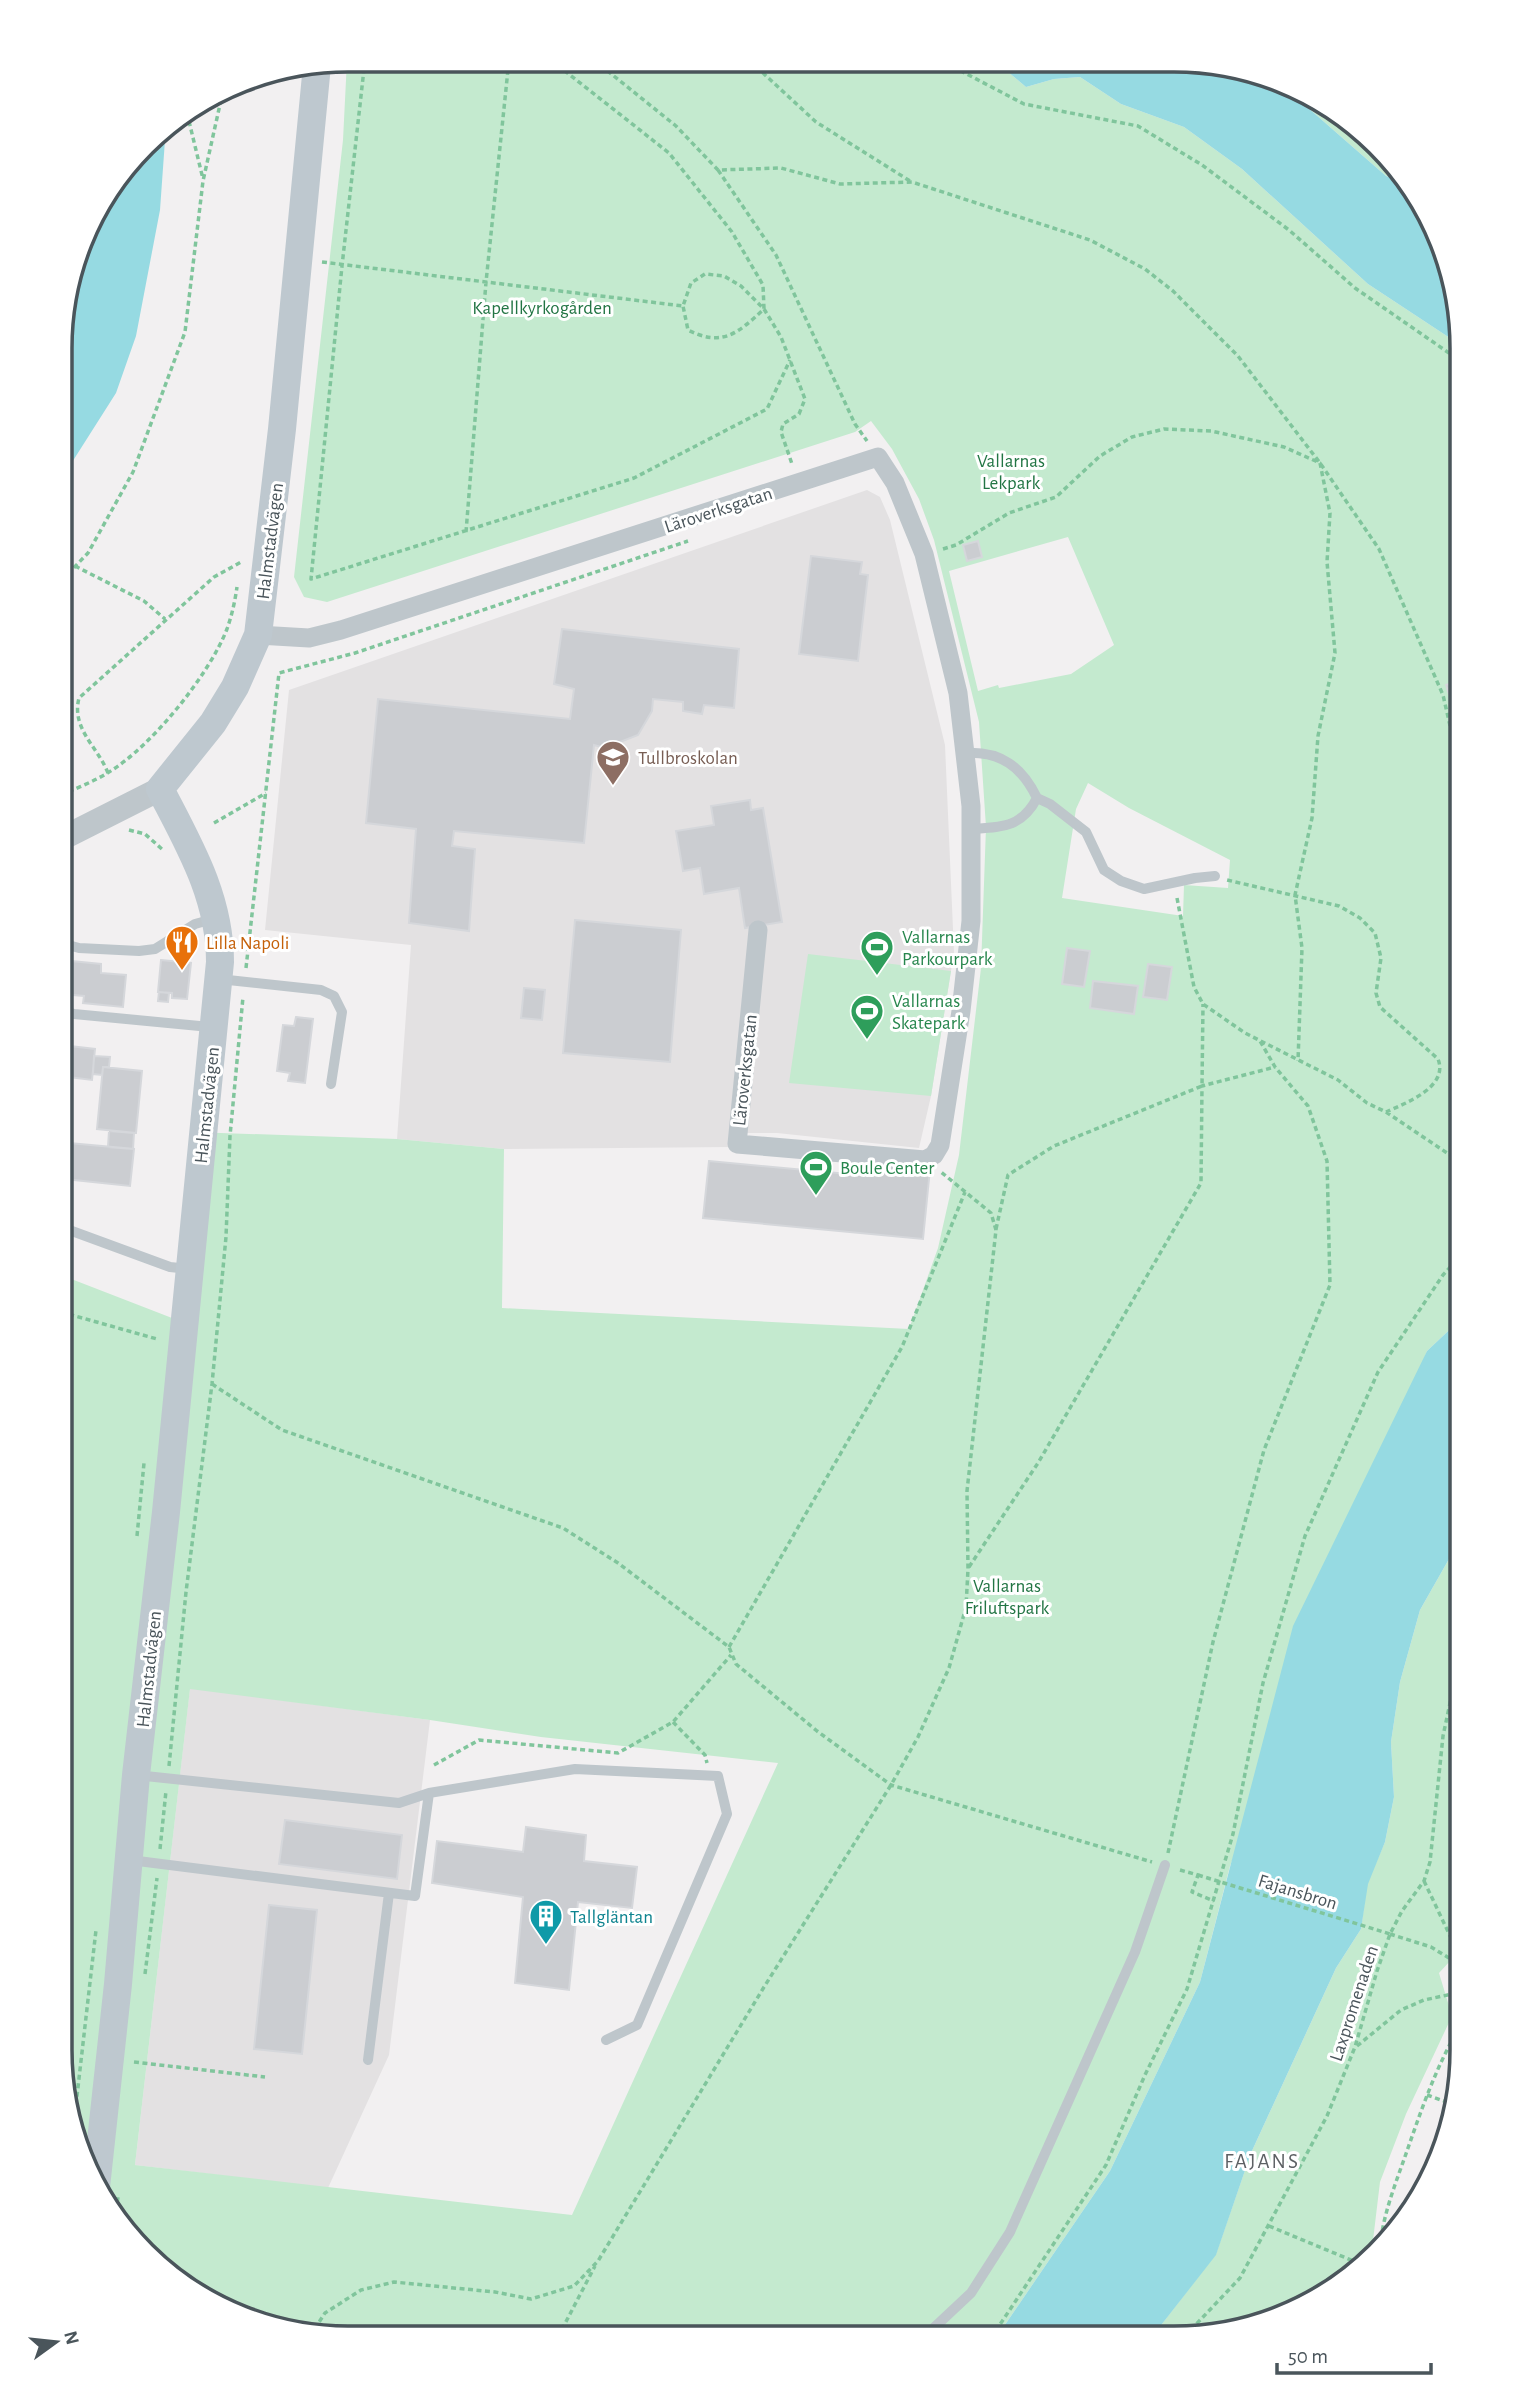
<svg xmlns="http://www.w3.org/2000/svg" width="1522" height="2398" viewBox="0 0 1522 2398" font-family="'Alegreya Sans',sans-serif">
  <rect width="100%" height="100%" fill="#f2f0f1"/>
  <!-- education -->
  <path fill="#e3e1e2" d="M867,490L880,497L890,520L945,745L954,952L931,1096L919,1148L777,1133H731L730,1147L504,1149L397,1139L411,945L265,930L289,690Z
    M190,1688L430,1720L389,2055L328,2188L135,2165Z"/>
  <!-- green -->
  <path fill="#c4eacf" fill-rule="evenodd" d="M347,60L995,61L1026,87L1054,79L1080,77L1121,104L1184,127L1242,169L1368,284L1462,346V1318L1427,1351L1230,1866L1200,1982L1110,2171L996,2338L310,2336L238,2317L172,2279L119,2226L82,2161L60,2051L61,1275L172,1318L192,1132L397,1139L504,1149L502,1308L909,1329L938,1248L959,1155L981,968L986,827L979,722L934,540L919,499L892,449L871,421L855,432L327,602L304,597L294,577L343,140ZM1068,537L1114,645L1071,674L999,688L998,685L978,691L949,571ZM1088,783L1129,808L1230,860L1228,888L1184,885L1183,916L1062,898L1076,809ZM190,1689L430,1720L541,1737L778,1763L572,2215L135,2165Z
    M1275,79L1284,81L1350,119L1403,172L1411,186L1386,176Z
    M808,954L951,971L931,1096L789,1083Z
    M1462,1536V1948L1439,1973L1452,2016L1406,2114L1380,2182L1371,2257L1350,2279L1285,2316L1175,2338H1151L1216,2254L1251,2153L1336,1968L1361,1929L1367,1884L1385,1842L1394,1797L1391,1742L1400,1682L1420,1610Z"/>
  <!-- water -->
  <path fill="#96dae2" d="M995,61L1213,62L1275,79L1386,176L1410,185L1440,237L1462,346L1368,284L1242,169L1184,127L1121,104L1080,77L1054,79L1026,87Z
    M166,126L160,210L136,336L116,393L62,478V310L89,220L157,131Z
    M1462,1318V1536L1420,1610L1400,1682L1391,1742L1394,1797L1385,1842L1368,1884L1361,1929L1336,1968L1251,2153L1216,2255L1151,2338H996L1110,2171L1200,1982L1293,1626L1427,1351Z"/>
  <!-- building -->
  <path fill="#cbcdd1" stroke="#d5d7db" stroke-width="2" d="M978,541L982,557L967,561L963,545Z
    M811,556L862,562L860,574L868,575L858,661L799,654Z
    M562,629L739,649L734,708L704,705L702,714L683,711V702L653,699L652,711L638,735L605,748L594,745L584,843L454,831L452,846L475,849L469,931L409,923L416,829L366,823L378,699L570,719L574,689L554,684Z
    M1462,680V700L1452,704L1446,685Z
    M750,800L751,810L763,808L782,922L745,928L739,888L704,894L700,868L683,871L676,831L714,825L711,806Z
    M575,920L681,930L670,1062L563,1053Z
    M1067,948L1090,951L1084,987L1062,984Z
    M61,960L101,964V973L126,975L123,1007L83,1003L84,996L61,994Z
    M161,960L191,963L187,999L172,998V993L158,992Z
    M1148,964L1172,967L1167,1000L1143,997Z
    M1093,981L1138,986L1134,1014L1090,1008Z
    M524,988L545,990L542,1020L521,1018Z
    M159,992L169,993L168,1002L158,1001Z
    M296,1017L313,1019L305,1083L288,1081L290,1073L277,1071L283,1025L294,1026Z
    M61,1045L95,1049L92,1080L61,1076Z
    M94,1056L110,1057L109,1067H103L102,1075L93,1074Z
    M103,1067L142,1071L136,1133L97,1129Z
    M109,1131L134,1133L133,1149L108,1147Z
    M69,1143L134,1149L130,1186L65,1179Z
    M709,1161L859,1175L860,1163L930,1169L923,1239L703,1218Z
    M285,1820L402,1835L397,1879L279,1864Z
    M526,1827L586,1835L584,1861L637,1867L632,1908L578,1902L569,1990L515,1983L523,1897L432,1883L437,1841L523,1852Z
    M269,1905L317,1910L302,2054L254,2049Z"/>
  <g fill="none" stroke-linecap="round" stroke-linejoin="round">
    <!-- path -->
    <path stroke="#80c59c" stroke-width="3.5" stroke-dasharray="5 3.5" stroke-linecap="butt" d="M365,60L342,266L311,579L634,478L767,409L790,360
      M551,60L669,153L732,232L763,285L764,309C739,332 723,348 688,330L683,306
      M594,60L676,126L718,170L781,168L840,184L912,182L1090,240L1145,269L1173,291L1238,356L1320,463L1379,549L1443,695L1457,756L1462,767
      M750,61L816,122L910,181
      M946,61L961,71L1024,104L1138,126L1202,165L1289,230L1355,288L1462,362
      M1328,106L1366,141L1386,155
      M187,113L203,179
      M718,170L776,255L855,424L867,441
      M322,262L683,306L691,283L705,274L724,276L741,286L764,309L781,337L805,399L799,414L783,424L781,432L792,464
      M466,532L486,282L509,60
      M943,549L956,545L1009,513L1056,497L1100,456L1132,437L1164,429L1211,431L1284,447L1320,463L1330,513L1327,562L1335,653L1318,736L1312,818L1295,895L1302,948L1298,1061
      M75,566L144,601L165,619
      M62,580L88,553L133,472L185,332L203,181L223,91
      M108,773C98,747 71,729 79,698L214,577L243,561
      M61,795C77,788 95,781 109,772C152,746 209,675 227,629C232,615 235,601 237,587
      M214,823L266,793
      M129,830L145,834L163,850
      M1177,898L1194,987L1203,1004L1245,1033L1338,1080L1367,1103L1386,1112C1406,1103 1449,1087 1438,1059L1380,1007L1376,993L1381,958L1375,933L1360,918L1339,906L1227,880
      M246,968L279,673L355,653L688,541
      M1386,1112L1462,1163
      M996,1229L1008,1175L1054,1146L1202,1086L1203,1004
      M61,1312L157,1339
      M61,1328L64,1314
      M212,1384L282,1430L563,1528L618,1563L729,1647L736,1664L817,1731L891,1785L1152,1862
      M137,1536L144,1463
      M969,1567L1038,1463L1201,1183L1202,1086L1275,1067
      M729,1647L902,1347L965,1192
      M673,1722L705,1755L707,1763
      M434,1765L479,1740L618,1753L673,1722L731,1655
      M169,1766L186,1592L212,1384L226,1237L230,1136L243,997
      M160,1849L166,1791
      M1168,1853L1213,1642L1264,1450L1330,1285L1327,1161L1308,1106L1275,1067L1260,1041
      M1180,1870L1198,1875L1192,1892L1214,1901
      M1424,1881L1462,1961
      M1390,1934L1431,1947L1462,1966
      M145,1974L157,1878
      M1357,2046L1401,2010L1424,2000L1462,1992
      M134,2062L265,2077
      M1427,2095L1455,2105
      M74,2122L96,1930
      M115,2219L118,2197
      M1269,2226L1363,2265
      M1380,2247C1383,2213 1397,2180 1408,2148C1423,2105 1438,2062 1462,2023
      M310,2336L325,2313L361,2290L394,2282L495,2292L531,2299L574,2286L598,2261L764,1987L891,1785L918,1737L949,1668L966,1607L968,1569L967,1491L996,1230L991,1213L941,1172
      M1185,2336L1240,2278L1327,2116L1355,2047L1377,1971L1390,1934L1402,1911L1424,1881L1430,1862L1443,1736L1462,1647
      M558,2337L595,2266
      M991,2338L1106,2165L1145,2075L1187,1989L1233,1834L1263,1683L1305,1536L1378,1372L1443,1275L1462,1254"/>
    <!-- service -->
    <path stroke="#bec6cb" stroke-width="10" d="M965,753C1001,751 1022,767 1037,798L1050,804L1086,832L1104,870L1121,881L1144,889L1195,878L1215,876
      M973,829C1003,827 1022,827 1037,798
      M61,943L79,948L139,951L155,949L195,924L213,919
      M219,979L321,990L334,996L342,1012L331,1084
      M61,1010L74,1014L210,1027
      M61,1227L170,1267L189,1269
      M136,1775L399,1803L429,1793L575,1769L718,1776L727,1814L637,2025L606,2040
      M130,1860L415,1896L429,1793
      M368,2060L389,1893
      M923,2338L971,2293L1010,2232L1135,1952L1165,1865"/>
    <!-- minor -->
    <path stroke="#bec6cb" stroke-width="19" d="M258,635L309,638L341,630L878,457L895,483L924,554L958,693L971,806V921L961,1011L940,1145L934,1155L925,1160L737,1144L758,930"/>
    <!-- tertiary -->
    <path stroke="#bec6cb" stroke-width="24" d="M61,839L160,789"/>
    <!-- secondary -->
    <path stroke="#bec8cf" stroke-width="28" d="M96,2187L118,1984L136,1775L166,1512L220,962C220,897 189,845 160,789L213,723L235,687L258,635L282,429L317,65"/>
    <!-- path-bridge -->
    <path stroke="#80c59c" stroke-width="3.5" stroke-dasharray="5 3.5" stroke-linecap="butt" d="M1198,1875L1390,1934"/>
  </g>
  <!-- icons -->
  <defs>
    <symbol id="school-pin" viewBox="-11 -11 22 30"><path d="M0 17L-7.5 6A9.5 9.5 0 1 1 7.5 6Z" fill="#8d6e63" stroke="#fff"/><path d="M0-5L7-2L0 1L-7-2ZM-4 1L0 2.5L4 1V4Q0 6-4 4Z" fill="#fff"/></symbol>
    <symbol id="restaurant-pin" viewBox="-11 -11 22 30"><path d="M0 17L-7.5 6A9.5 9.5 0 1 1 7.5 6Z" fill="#e8710a" stroke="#fff"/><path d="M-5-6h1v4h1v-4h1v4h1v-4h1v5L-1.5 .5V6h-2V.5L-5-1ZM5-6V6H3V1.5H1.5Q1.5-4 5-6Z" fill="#fff"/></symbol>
    <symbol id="stadium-pin" viewBox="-11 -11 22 30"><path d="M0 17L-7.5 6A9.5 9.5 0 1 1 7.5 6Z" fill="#2e9e5b" stroke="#fff"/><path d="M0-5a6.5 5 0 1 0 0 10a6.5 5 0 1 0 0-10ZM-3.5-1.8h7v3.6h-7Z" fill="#fff"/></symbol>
    <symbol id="building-pin" viewBox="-11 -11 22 30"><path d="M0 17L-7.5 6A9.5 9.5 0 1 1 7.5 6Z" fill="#0f9aa8" stroke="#fff"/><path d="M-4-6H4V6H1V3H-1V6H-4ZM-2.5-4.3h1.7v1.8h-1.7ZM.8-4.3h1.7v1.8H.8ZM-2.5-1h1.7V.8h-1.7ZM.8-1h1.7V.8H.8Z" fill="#fff"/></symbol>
  </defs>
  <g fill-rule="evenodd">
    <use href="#school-pin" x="594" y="738" width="38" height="52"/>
    <use href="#restaurant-pin" x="163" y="923" width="38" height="52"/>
    <use href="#stadium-pin" x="858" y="928" width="38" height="52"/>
    <use href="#stadium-pin" x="848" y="992" width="38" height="52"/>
    <use href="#stadium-pin" x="797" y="1148" width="38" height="52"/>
    <use href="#building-pin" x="527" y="1897" width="38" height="52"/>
  </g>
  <g text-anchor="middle" stroke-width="6" stroke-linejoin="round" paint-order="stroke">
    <!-- park labels -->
    <g font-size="19" fill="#227544" stroke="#fff">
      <text x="542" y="314">Kapellkyrkogården</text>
      <text x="1011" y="467">Vallarnas<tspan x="1011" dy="22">Lekpark</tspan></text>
      <text x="1007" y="1592">Vallarnas<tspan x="1007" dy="22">Friluftspark</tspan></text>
    </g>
    <!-- street labels -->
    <g font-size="19" fill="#4a555b" stroke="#fff">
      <text transform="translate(718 509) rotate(-18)" y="7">Läroverksgatan</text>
      <text transform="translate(269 541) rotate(-83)" y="7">Halmstadvägen</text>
      <text transform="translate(744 1070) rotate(-84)" y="7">Läroverksgatan</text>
      <text transform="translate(206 1105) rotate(-84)" y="7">Halmstadvägen</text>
      <text transform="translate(148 1669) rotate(-84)" y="7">Halmstadvägen</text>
      <text transform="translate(1298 1891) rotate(17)" y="7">Fajansbron</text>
      <text transform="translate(1353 2003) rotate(-72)" y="7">Laxpromenaden</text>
    </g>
    <!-- education labels -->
    <g font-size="19" fill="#785e54" stroke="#fff" text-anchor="start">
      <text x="638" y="764">Tullbroskolan</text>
    </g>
    <!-- leisure labels -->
    <g font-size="19" fill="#27864d" stroke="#fff" text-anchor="start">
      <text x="902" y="943">Vallarnas<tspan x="902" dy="22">Parkourpark</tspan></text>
      <text x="892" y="1007">Vallarnas<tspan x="892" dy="22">Skatepark</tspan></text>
      <text x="840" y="1174">Boule Center</text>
    </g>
    <!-- food labels -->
    <g font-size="19" fill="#c56008" stroke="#fff" text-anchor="start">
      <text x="206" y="949">Lilla Napoli</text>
    </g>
    <!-- culture labels -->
    <g font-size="19" fill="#0d838f" stroke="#fff" text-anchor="start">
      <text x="570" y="1923">Tallgläntan</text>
    </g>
    <!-- neighbourhood labels -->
    <g font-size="21" letter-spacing="2" fill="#5d6164" stroke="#fff">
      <text x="1262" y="2168">FAJANS</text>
    </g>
  </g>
  <!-- crop -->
  <path d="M0 0H1522V2398H0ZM348 72H1174A276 276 0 0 1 1450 348V2050A276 276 0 0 1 1174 2326H348A276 276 0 0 1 72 2050V348A276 276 0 0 1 348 72Z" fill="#fff" fill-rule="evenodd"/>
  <path fill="none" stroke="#4a555b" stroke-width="3.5" d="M348 72H1174A276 276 0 0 1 1450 348V2050A276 276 0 0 1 1174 2326H348A276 276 0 0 1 72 2050V348A276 276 0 0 1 348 72Z"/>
  <!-- north arrow -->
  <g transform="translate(56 2342) rotate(75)" stroke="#ffffff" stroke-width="5" paint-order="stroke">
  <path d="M0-5L12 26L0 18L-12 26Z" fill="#4a555b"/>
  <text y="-10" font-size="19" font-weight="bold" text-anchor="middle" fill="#4a555b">N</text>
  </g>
  <!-- scale -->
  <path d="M1277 2363v10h154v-10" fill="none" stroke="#4a555b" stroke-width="3.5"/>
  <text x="1288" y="2363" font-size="21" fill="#4a555b" stroke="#ffffff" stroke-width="5" paint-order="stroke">50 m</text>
</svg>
